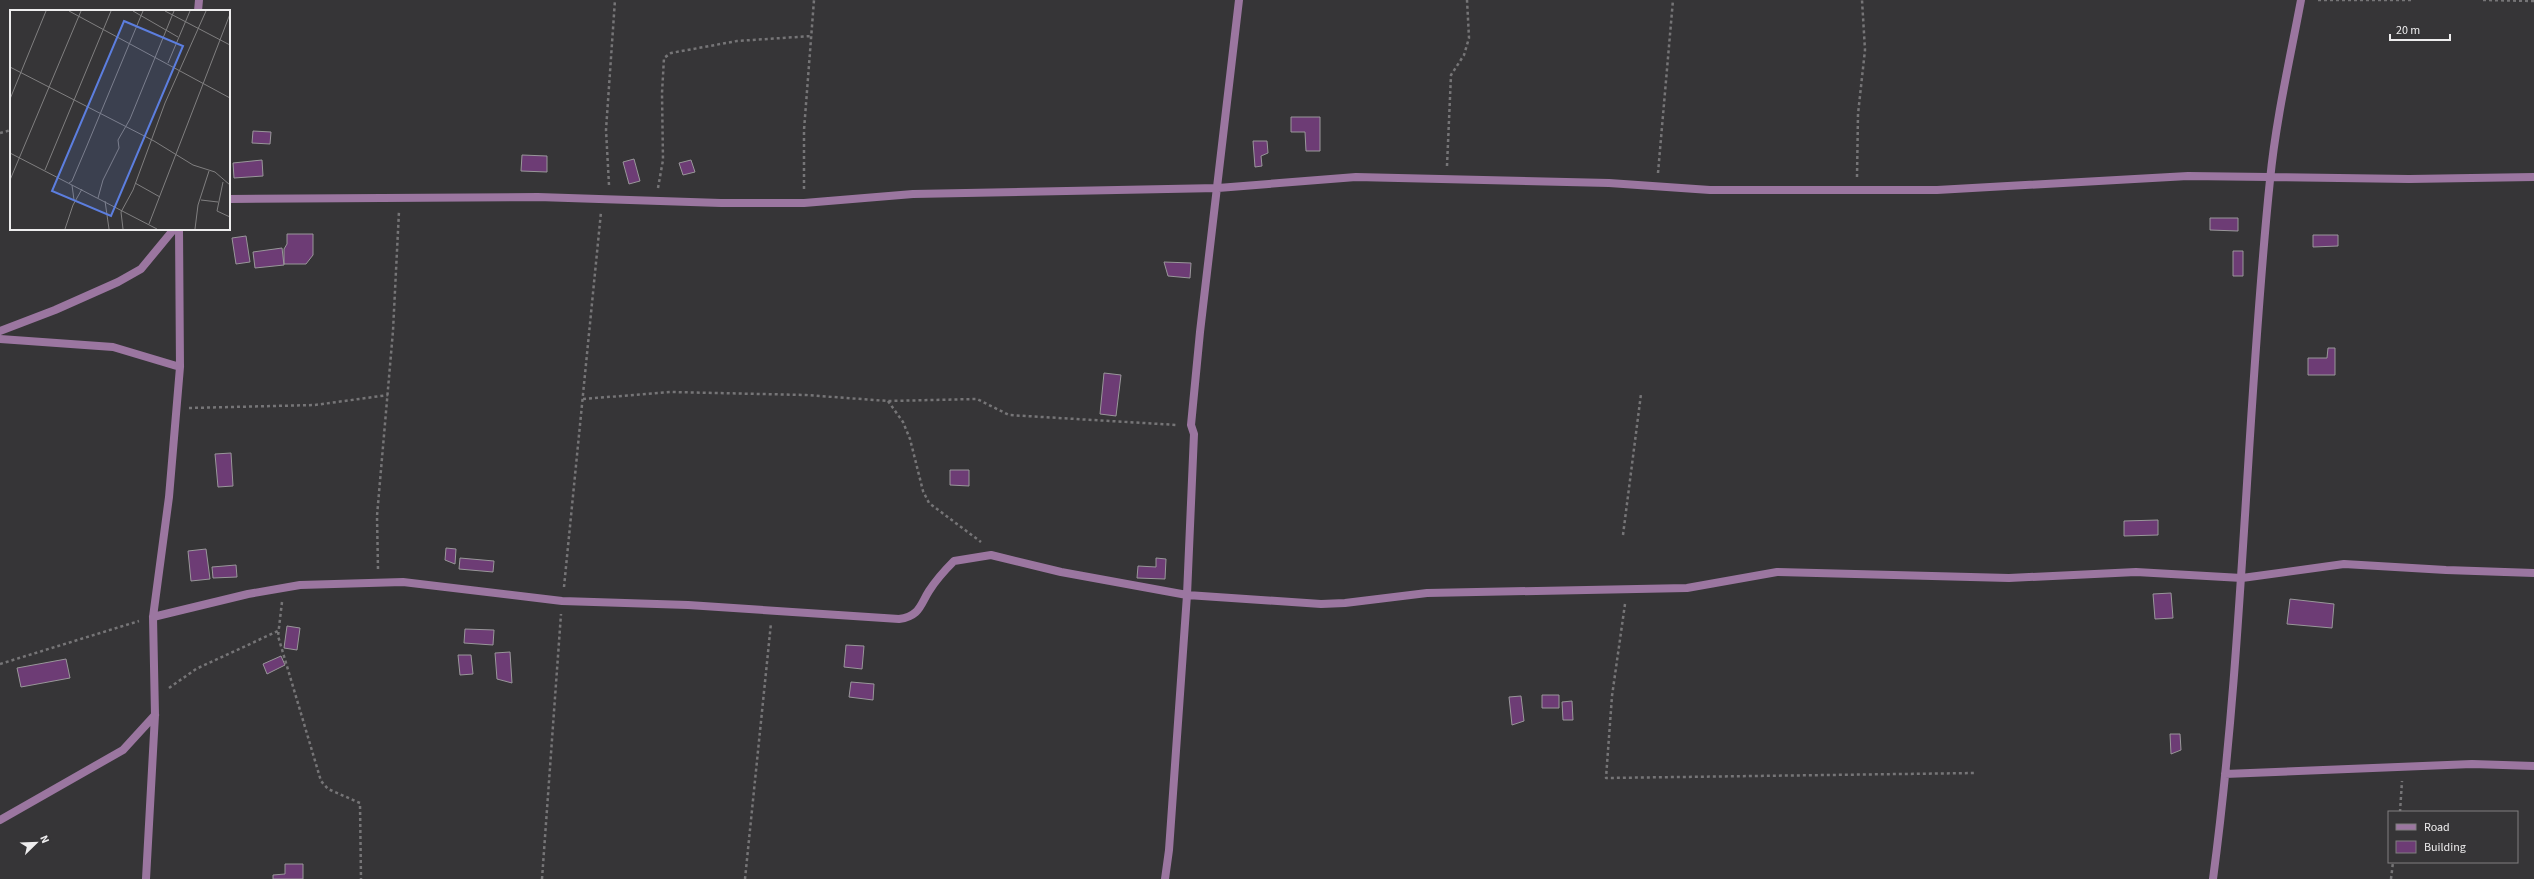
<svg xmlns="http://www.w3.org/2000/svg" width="2534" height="879" viewBox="0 0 2534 879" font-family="'Source Sans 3',sans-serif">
  <rect width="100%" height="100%" fill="#363537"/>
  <!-- building -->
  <path fill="#6d3c75" stroke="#99979a" d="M1291,117H1320V151H1306L1305,132H1291Z
    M253,131L271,132L270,144L252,143Z
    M1253,141H1267L1268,153L1261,156L1262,166L1255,167Z
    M522,155L547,156V172L521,171Z
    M634,159L640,181L629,184L623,162Z
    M262,160L263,176L234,178L233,163Z
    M691,160L695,172L683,175L679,163Z
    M2210,218H2238V231L2210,230Z
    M287,234H313V255L306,264H284V249L287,244Z
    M2313,235H2338V246L2313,247Z
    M246,236L250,262L236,264L232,238Z
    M282,248L284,265L255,268L253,252Z
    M2233,251H2243V276H2233Z
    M1164,262L1191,263L1190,278L1168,276Z
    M2328,348H2335V375H2308V358H2327Z
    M1104,373L1121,375L1116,416L1100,414Z
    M231,453L233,486L218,487L215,454Z
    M950,470H969V486L950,485Z
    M2158,520V535L2124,536V521Z
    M446,548L456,549L455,564L445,560Z
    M206,549L210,579L191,581L188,551Z
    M460,558L494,561L493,572L459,569Z
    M1156,558L1166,559L1165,579L1137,578L1138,566L1156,567Z
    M236,565L237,577L213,578L212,567Z
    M2171,593L2173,618L2155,619L2153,594Z
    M2290,599L2334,604L2332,628L2287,624Z
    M287,626L300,628L297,650L284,648Z
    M465,629L494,630L493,645L464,643Z
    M846,645L864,646L862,669L844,667Z
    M510,652L512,683L497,679L495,653Z
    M458,655H471L473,674L460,675Z
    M281,656L285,665L267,674L263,664Z
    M66,659L70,678L21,687L17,668Z
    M851,682L874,684L873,700L849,697Z
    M1542,695H1559V708H1542Z
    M1521,696L1524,721L1512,725L1509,697Z
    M1572,701L1573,720H1563L1562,702Z
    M2170,734H2180L2181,750L2171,754Z
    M285,864H303V879H273V875L285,874Z"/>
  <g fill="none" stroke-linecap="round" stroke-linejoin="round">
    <!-- path -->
    <path stroke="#767577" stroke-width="2.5" stroke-dasharray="3 3" stroke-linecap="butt" d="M2318,0H2413
      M2483,0L2534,1
      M0,133L11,130
      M1447,166L1451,75L1464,55L1469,38L1467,0
      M1658,173L1673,0
      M1857,177L1858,114L1865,50L1862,0
      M609,185L606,130L615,0
      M658,188L663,160L662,93L664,58L671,53L737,41L812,36
      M804,189V130L814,0
      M583,399L671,392L806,395L888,401L977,399L1009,415L1177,425
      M888,401L903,422L910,439L923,491L929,503L981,542
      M189,408L315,405L388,395
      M1623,535L1641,394
      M378,569L377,516L393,331L399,211
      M564,587L601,212
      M282,602L278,636L321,781L328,789L360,803L361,879
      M1625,604L1612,696L1606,778L1976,773
      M0,664L139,621
      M169,688L196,669L278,631
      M2400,812L2402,781
      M542,879L561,614
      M745,879L771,623
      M2391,879L2393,862"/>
    <!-- minor -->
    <path stroke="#9b76a0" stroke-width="8" d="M198,11L199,0
      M229,199L538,197L721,203H804L913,194L1218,188L1356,177L1609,183L1710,190H1937L2188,176L2409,179L2534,177
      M0,331L55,310L118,282L141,269L174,229
      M0,339L113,347L180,367
      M153,617L248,594L300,585L403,582L562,601L688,605L899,619C920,616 920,605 929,591C936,580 945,570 954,561L991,555L1061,572L1187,595L1321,604L1345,603L1427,593L1687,588L1777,572L2009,578L2136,572L2242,578L2344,564L2446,570L2534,573
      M2225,774L2472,764L2534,766
      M0,820L123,750L155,715
      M146,879L155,715L153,617L169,497L180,367L179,229
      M1165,879L1169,850L1187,595L1194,434L1191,425L1200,332L1239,0
      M2213,879C2244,647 2246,412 2270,180C2276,119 2290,59 2301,0"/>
  </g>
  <!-- overview -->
  <g transform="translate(10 10)">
    <rect width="220" height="220" fill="#363537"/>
    <path fill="none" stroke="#807f80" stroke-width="1" d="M59,1L220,88M123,1L168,27M155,1L220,35M158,53L180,1M0,57L144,131L183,155L205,162L220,175M0,89L36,1M0,143L147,219M35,160L101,1M0,170L71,1M213,172L207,201L220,207M59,173L62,171L76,138L133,1M125,173L150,187M62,175L64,190M88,188L93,170L109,138L108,130L120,109L164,1M191,190L208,192M95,191L99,219M139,214L220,4M55,219L63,195L72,179M113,219L111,202L123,180L155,93L196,1M185,219L188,195L199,161"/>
    <path fill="#5c7edf" fill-opacity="0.15" stroke="#5c7edf" stroke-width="2" d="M114,11L173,36L101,206L42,181Z"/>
    <rect width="220" height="220" fill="none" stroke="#eeedee" stroke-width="2"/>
  </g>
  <!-- legend -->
  <rect x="2388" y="811" width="130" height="52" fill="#363537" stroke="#807f80"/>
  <rect x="2396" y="824" width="20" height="6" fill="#9b76a0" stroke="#807f80"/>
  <text x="2424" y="831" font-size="12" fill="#eeedee">Road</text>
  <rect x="2396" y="841" width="20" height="12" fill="#6d3c75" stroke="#807f80"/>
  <text x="2424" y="851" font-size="12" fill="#eeedee">Building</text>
  <!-- north arrow -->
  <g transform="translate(36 843) rotate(67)" stroke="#363537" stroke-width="3" paint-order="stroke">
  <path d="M0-3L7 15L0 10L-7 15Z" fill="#eeedee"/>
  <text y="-6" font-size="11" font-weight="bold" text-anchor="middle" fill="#eeedee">N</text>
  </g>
  <!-- scale -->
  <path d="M2390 34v6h60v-6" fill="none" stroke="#eeedee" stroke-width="2"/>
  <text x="2396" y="34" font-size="12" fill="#eeedee" stroke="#363537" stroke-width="3" paint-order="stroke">20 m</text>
</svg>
